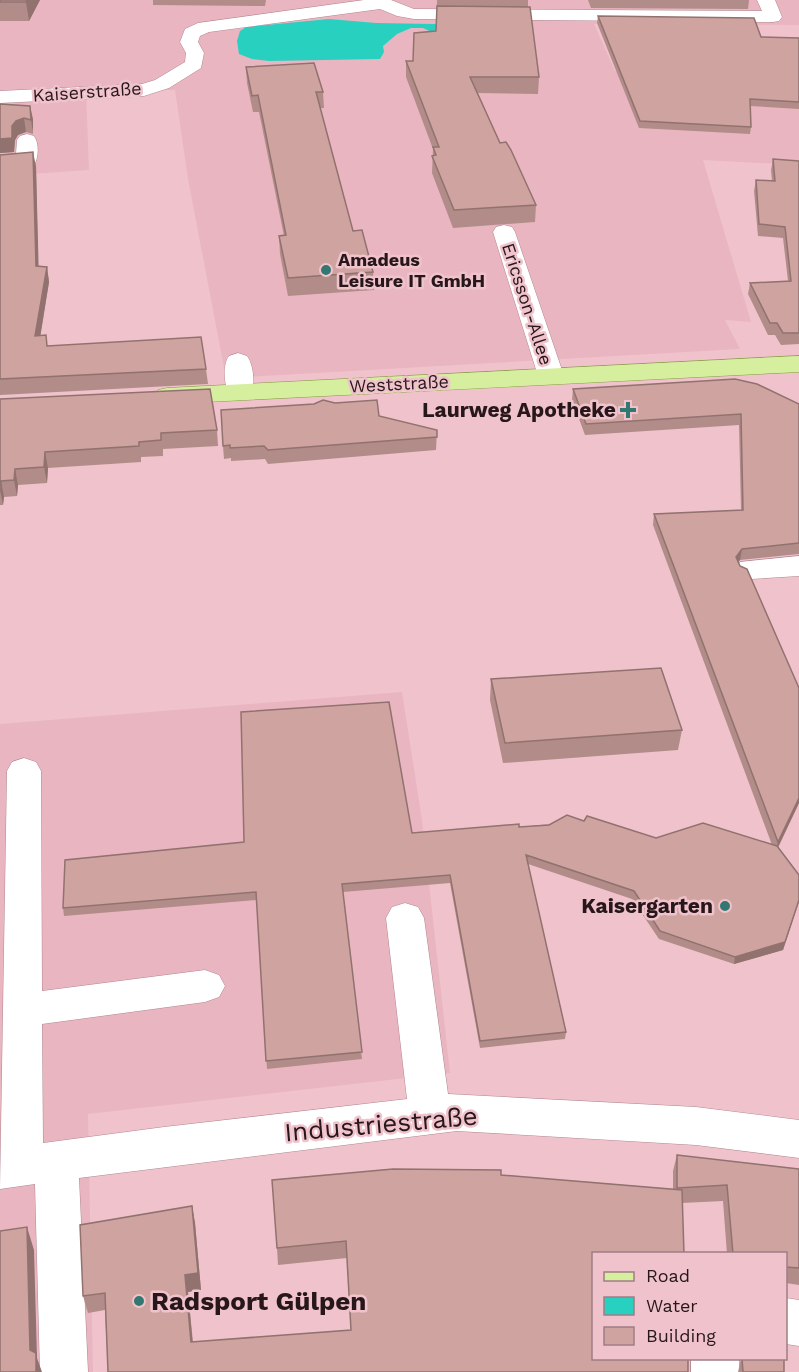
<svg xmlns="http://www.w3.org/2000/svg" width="799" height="1372" viewBox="0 0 799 1372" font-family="'Work Sans',sans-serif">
  <rect width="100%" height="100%" fill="#f0c3cc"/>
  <!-- built -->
  <path fill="#e9b5c0" d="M0,0H799V25L594,24L615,71L735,78L799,88V165L703,160L751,322L725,320L740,349L226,378L188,179L175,90L86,91L89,170L0,176Z
    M402,692L422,820L450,1073L88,1114L93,1372H0V724Z"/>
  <!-- water -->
  <path fill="#27d0bf" d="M329,19L376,23L490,25L436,34L423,28H411L397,34L383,46L384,52L380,59L269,61L252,59L239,54L237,41L240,31L246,27Z"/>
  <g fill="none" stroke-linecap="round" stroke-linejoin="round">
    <defs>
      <path id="minor" d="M364,0H391L414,9L762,11L757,0H775L782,17L779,21L773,22L414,19L397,16L380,9L209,32L200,36L198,42L204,53L201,68L169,88L144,96L0,103V91L142,84L155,80L185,62L186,53L180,42L185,29L198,23Z
        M27,134L34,136C39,143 39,157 34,165L0,167V155L16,154L17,140L20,136Z
        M504,225L512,227L515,232L564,376L560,382L551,384L542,382L538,376L493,232L496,227Z
        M238,353L247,356C254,365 256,388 249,398L240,400L231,398C224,388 222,365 229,356Z
        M799,556V576L751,579L740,576L736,569L740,562Z
        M24,758L36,762L41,771L42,991L205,970L219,975L225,986L219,997L205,1002L42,1024L43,1143L164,1127L407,1099L386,918L392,907L405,903L418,907L424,918L448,1094L696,1107L799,1120V1158L696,1145L457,1131L79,1178L88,1372H40L35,1184L0,1189L7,771L12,762Z
        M786,1298L799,1300V1346L786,1344Z
        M691,1358H739V1372H691Z"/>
      <path id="major" d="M799,356V372L167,404L158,402L154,396L158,390L167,388Z"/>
    </defs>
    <!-- minor casing -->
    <use href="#minor" stroke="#b18790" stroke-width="1"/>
    <!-- major casing -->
    <use href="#major" stroke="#879d46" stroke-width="1"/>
    <!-- minor -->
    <use href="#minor" fill="#fff" fill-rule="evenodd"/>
    <!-- major -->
    <use href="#major" fill="#d6ef9e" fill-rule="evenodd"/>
  </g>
  <!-- wall -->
  <path fill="#b28c89" d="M0,0H40L29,21H0Z
    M153,0H266L265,6L153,5Z
    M437,0H528V7L539,77L538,94L478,93L500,143L536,205L535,222L453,228L432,173L433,149L406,77V61H413L436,31Z
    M588,0H749L748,9L591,8Z
    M598,16L761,37L799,38V109L750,106L751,127L750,134L639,128L597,23Z
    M246,67L323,92L324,108H320L353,231L373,272L374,290L288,296L280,254L279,236H284L259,112H253L247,83Z
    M0,104L30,106L33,134L26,132L18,135L15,140L14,152L0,153Z
    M0,155L36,166L38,266L47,267L49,282L40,336L48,346L206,369L208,384L0,395Z
    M773,159L799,161V344L781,345L775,335H768L748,294L750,283L788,281L783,238L758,236L754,191L756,180L772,181L771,170Z
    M573,389L799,404V555V554L740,560L738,562L799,688V803L778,848L799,875V902L783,950L734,964L659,939L632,899L528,864L566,1032L565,1039L480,1048L450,883L343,892L362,1059L267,1069L257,900L64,916L63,908L412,833L519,827L584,821L656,838L772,845L653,525L654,514L741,510L739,425L585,435L572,400Z
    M0,399L217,430L218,446L163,449V456L141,457V462L48,468L47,483L18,485L17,496L4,497L3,505H0Z
    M379,416L437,430L436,450L268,464L265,459L231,461V458L224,459L223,446Z
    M491,679L682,730L678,750L503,763L490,700Z
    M677,1155L799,1169V1285L786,1283V1254H727L723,1201L682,1203L594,1359L108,1372L105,1310L88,1313L83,1296L192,1206L195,1223L201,1290L188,1292L193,1342L351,1330L347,1258L278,1265L277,1248L501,1175L673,1189V1171Z
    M741,1359H784V1372H738Z"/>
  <!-- shaded-wall -->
  <path fill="#91726f" d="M27,0H40L29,21L26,2Z
    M30,106L33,119V134L31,120Z
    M24,118L26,132L18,135L15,140L14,152L0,153V139L12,126L16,121Z
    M33,152L36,166L39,281L36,266Z
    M47,267L49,282L38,351L35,336Z
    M45,452L48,468L47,483L44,467Z
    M15,469L18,485L17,496L14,480Z
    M1,481L4,497L3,505L0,490Z
    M742,549L740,560L734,568L736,557Z
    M799,798V803L775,853L778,842Z
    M799,900L783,950L734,964L735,957Z
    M192,1206L195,1223L201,1290L188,1292L194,1358L191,1342L185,1275Z
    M27,1227L34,1250L37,1358L42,1372H36L30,1350Z"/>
  <!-- building -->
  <path fill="#cfa39f" stroke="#91726f" stroke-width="1.5" d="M0,0H27L26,2H0Z
    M437,6L530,7L539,77H470L500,143L506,142L511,150L536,205L454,210L432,156L436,155L433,147H439L406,61H413L414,33L436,31Z
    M598,16L754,18L761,37L799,38V102L750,99L751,127L640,121Z
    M314,63L323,92H316L353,231L362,230L373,272L288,278L279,236L286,235L258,95L252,96L246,67Z
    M0,104L30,106L31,120L24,118L16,121L12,126V138L0,139Z
    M33,152L36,266L47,267L35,336L46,335L47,346L201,337L206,369L0,379V155Z
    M773,159L799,161V333H783L777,323H770L750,283L791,281L785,227L759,224L756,180L775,181Z
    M735,379L757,384L799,404V543L742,549L736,557L740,566L747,569L799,688V798L778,842L654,514L743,510L741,414L586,424L573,389Z
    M210,389L217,430L161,433V440L139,442V446L45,452L44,467L15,469L14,480L1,481L0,487V399Z
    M323,400L335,403L377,400L379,416L437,430V437L268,450L264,446L230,448V445L223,446L221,410L314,404Z
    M661,668L682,730L505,743L491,679Z
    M389,702L412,833L519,824V827L549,825L567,815L584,821L587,816L656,838L703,823L777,846L799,875V900L785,942L735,957L660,931L634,891L526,855L566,1032L480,1041L450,875L342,884L362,1052L266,1061L256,892L63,908L65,860L244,842L241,712Z
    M677,1155L799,1169V1268L786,1267V1254H733L727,1185L677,1188Z
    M393,1169L501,1170V1175L682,1190L684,1254H594V1359H688V1372H108L105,1293L83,1296L80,1225L192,1206L198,1273L185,1275L191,1342L351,1330L346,1241L277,1248L272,1180Z
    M27,1227L30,1350L36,1353V1372H0V1231Z
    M742,1359H784V1372H743Z"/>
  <!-- markers -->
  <g fill="#327870" stroke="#f0c3cc" stroke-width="2">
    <circle cx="326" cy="270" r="6"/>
    <path d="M625 401h6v6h6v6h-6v6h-6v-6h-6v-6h6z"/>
    <circle cx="725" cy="906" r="6"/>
    <circle cx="139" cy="1301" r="6"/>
  </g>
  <g text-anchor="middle" stroke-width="5" stroke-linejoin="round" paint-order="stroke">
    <!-- far-street labels -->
    <g font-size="18" fill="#27171b" stroke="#f0c3cc">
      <text transform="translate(87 92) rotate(-4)" y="6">Kaiserstraße</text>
      <text transform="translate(527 304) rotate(72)" y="6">Ericsson-Allee</text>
      <text transform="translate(399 384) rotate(-3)" y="6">Weststraße</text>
    </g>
    <!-- far-poi labels -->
    <g font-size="18" font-weight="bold" fill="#27171b" stroke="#f0c3cc" text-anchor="start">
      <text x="338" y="266">Amadeus<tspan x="338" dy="21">Leisure IT GmbH</tspan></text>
    </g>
    <!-- poi labels -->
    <g font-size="21" font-weight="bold" fill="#27171b" stroke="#f0c3cc" text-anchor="end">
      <text x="616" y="417">Laurweg Apotheke</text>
      <text x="713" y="913">Kaisergarten</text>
    </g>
    <!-- near-street labels -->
    <g font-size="26" fill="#27171b" stroke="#f0c3cc">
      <text transform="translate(381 1124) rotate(-5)" y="9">Industriestraße</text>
    </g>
    <!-- near-poi labels -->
    <g font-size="26" font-weight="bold" fill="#27171b" stroke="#f0c3cc" text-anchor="start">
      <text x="151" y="1310">Radsport Gülpen</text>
    </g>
  </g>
  <!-- legend -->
  <rect x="592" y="1252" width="195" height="108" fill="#f0c3cc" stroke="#a07e85" stroke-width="1.5"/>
  <rect x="604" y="1272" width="30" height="9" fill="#d6ef9e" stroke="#a07e85" stroke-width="1.5"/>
  <text x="646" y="1282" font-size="18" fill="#27171b">Road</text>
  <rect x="604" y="1297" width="30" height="18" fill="#27d0bf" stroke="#a07e85" stroke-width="1.5"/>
  <text x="646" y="1312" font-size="18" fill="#27171b">Water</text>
  <rect x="604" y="1327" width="30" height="18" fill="#cfa39f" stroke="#a07e85" stroke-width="1.5"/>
  <text x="646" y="1342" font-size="18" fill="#27171b">Building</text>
</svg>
